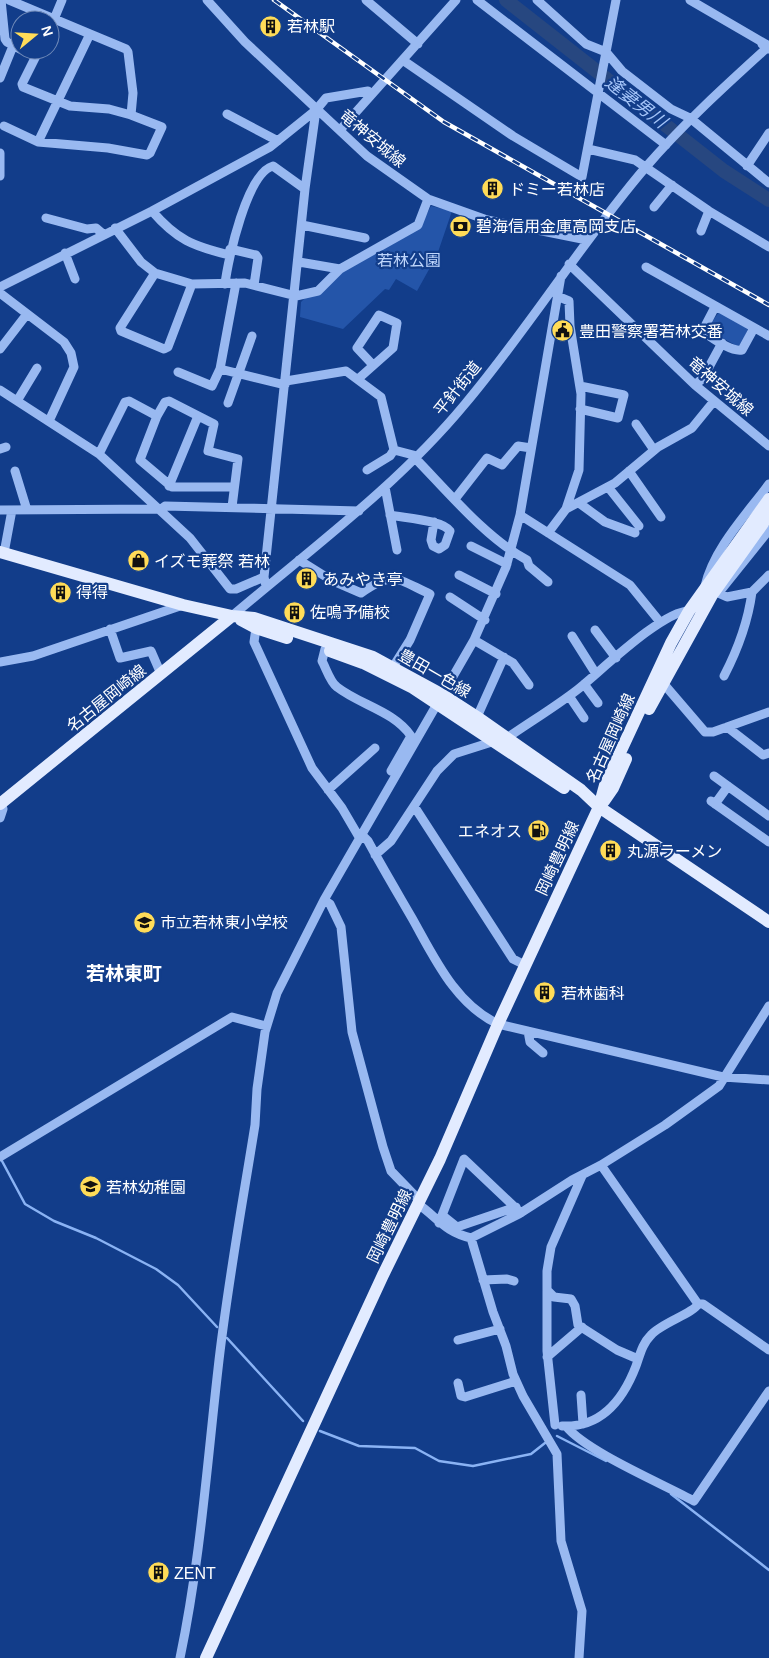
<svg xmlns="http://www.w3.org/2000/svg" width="769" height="1658" viewBox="0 0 769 1658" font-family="Helvetica,'Noto Sans JP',sans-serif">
  <rect width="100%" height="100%" fill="#123d8a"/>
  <!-- green -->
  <path fill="#2455a9" d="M431,206L452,211L437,255L417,291L396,279L389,290L385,289L343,329L300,317L301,302L304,299L347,268L420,227Z
    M719,312L748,329L741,345L737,346L710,331L709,326Z"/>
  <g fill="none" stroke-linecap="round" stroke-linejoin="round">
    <!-- stream -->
    <path stroke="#8ab3f4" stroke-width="2.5" d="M2,1161L25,1204L54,1221L96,1238L156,1269L178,1285L217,1327
      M227,1338L303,1421
      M320,1431L359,1446L415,1448L439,1461L473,1466L531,1454L545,1443
      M557,1436L606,1461
      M671,1494L769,1570"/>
    <!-- river -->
    <path stroke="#274780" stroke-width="14" d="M506,0L724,171L769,200"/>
    <!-- minor -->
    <path stroke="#99b9f1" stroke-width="9" d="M1,0L5,39L7,42L20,49
      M9,0L90,34
      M207,0L245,42L367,156L428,199L487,220L587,240
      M366,0L418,44
      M477,0L666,145
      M537,0L586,44L606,52L622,71L671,109L690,118L769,183
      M690,0L769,46
      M50,29L62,0
      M90,34L126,49L128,52L133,93L131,115L162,127L150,153L147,155L108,148L38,142Z
      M39,50L22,84L23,87L70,106L109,109L131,115
      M404,61L513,136L582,177L616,0
      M0,78L13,46
      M227,114L278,141
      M4,126L38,142
      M340,130L456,0
      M588,149L635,160L709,211L769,247
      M0,153V176
      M747,166L769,133
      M654,207L672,185
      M152,211C177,240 193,246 229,255
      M46,218L87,229L96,228L103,234
      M302,225L365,238
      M115,228L141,262L155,273L192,284L245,283L296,296L318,291L340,269L418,225L428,199
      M701,231L709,211
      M230,249L256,255L258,258L254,285
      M65,253L75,279
      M299,262L340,269
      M569,264L695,385L769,446
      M646,267L769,336
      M155,273L120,328L121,331L164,349L168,347L192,284
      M236,283L220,369L285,385
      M225,284C228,259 247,173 273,166L305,189
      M0,287L152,211L270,147L316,110L326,98L368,91
      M0,293L64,342L71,353L74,367L49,421
      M715,307L704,328L705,333C714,339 731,352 742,350L754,328
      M0,349L27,314
      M178,372L212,386L220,369
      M358,379L393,348L397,323L379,315L357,348L373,365
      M286,381L346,371L381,397L394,450L417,456
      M695,385L703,378L722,343
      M0,390L99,454L190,538L230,589H236L264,577
      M17,401L37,368
      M228,403L252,336
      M580,409L618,418L624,395L580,386
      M157,416L140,460L172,487H234
      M636,424L654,450
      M0,449L6,447
      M99,454L125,402L129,401L157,416L165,402L169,401L214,424L208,451L238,459L232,507
      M415,458C447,491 487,539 527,560L529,566L548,582
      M367,470L390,456L394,450
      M15,471L27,510
      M629,471L661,517
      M169,486L198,416
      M385,487L397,550
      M608,487L639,526
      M455,499L487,458L502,465L518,446L531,448
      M579,503L605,522L635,533
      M566,509L615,483L658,447L692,428L714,401
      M0,510L161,509L165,506L359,511
      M390,515C404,518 443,520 450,531L445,545L439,549L433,546L431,540L434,522
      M520,515L630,585L660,622
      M548,533L566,509L579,470L581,394L570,326L569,301L557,296
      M471,546L507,564
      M4,553L12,510
      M299,560L331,580L361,593C394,570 397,579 430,594L410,640L393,667
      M459,575L496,594
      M266,586L264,577L305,189L316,110
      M705,586C714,548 746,515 769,484
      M721,590L769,530
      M718,593L727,597L752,592L769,575
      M450,597L485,620
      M232,616C312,548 398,485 465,404C529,328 581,243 645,168C683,124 726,85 769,46
      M256,628L254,642L312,768L342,808L359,837
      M110,629L120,658L151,651L161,674
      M595,630L616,658
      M572,636L596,674
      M474,640L513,663L529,685
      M325,649L322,661C326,668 330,682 337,687C360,705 394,711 411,736L391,771
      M0,662L33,656L183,605
      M724,676C738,649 748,622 752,592
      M663,683L705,732H713L769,712
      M584,684L598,703
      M569,696L584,718
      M477,717L504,657
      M727,727L763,755L769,753
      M507,738C530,722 555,707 577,690C601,671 662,611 689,611
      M714,776L769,816
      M328,790L375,748
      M711,801L769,842
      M715,804L728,786
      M414,806L513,959L525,965
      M0,818L3,809L1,803
      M361,834L368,841C382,867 397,892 412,918C434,957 455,1004 498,1024L723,1077L769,1080
      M375,855L391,841L437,771L454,754L495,741
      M324,900L330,904L341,927L352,1032L383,1147L391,1171L420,1201
      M528,1031L530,1042L543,1053
      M0,1157L232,1017L266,1026
      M601,1165L698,1304H703L769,1350
      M418,1204C438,1218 445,1232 471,1238L519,1214L572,1180L601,1165L665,1125L719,1086L769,1006
      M442,1215L457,1227L516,1207
      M439,1223L464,1159L521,1213
      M471,1238L493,1312L506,1346L513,1374L523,1396L557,1454L561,1541L582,1611L579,1658
      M483,1280L507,1279L514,1281
      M547,1290L554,1297L571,1299L575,1306L578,1325L617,1350L638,1359
      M458,1340L500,1329
      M547,1357L582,1327
      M458,1383L461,1396L465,1397L516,1381
      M581,1395L583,1424
      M555,1425L547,1351V1271L551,1247L582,1176
      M562,1426C601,1428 623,1400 636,1366C640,1355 642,1344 651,1335C661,1323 694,1313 698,1304
      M566,1426C585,1451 663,1484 694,1501L769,1391
      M180,1658C200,1563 207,1465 218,1369C227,1287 242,1206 255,1125L257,1089L265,1032L277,993L324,900L474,640L506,567L520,515L561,276"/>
    <!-- major -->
    <path stroke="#e2ebff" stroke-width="12" d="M0,552L183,605L232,616L254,618L373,657L443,695L477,717L581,790L599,807L769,922
      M241,620L256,628L287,638
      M330,651L363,663L413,688L564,788
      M649,709L712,595L769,515
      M604,801L613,788L626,759
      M0,804L232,616
      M206,1658L383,1275L440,1159L498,1024L599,807L605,785L671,643L689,611L769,499"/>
    <defs>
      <path id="rail" d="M274,0L444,122L769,305"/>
    </defs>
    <!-- rail casing -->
    <use href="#rail" stroke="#fff" stroke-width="4.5"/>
    <!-- rail -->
    <use href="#rail" stroke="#123d8a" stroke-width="2.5" stroke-dasharray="8" stroke-linecap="butt"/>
    <!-- minor-bridge -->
    <path stroke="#99b9f1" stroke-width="9" d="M762,44L769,49"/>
  </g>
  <!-- icons -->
  <defs>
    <symbol id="building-disc" viewBox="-11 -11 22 22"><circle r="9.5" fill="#ffdc58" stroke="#123d8a"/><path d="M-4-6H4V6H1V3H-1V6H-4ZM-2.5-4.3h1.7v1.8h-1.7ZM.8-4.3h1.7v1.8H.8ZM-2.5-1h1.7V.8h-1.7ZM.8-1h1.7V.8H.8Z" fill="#111"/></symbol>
    <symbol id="bank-disc" viewBox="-11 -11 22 22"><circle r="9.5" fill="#ffdc58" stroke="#123d8a"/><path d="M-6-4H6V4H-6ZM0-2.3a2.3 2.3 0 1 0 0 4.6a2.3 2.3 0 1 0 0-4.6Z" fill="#111"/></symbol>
    <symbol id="civic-disc" viewBox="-11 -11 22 22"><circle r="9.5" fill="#ffdc58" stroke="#123d8a"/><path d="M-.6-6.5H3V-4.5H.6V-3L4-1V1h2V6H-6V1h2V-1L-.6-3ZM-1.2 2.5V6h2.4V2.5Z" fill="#111"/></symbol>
    <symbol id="shop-disc" viewBox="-11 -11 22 22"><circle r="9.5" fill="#ffdc58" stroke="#123d8a"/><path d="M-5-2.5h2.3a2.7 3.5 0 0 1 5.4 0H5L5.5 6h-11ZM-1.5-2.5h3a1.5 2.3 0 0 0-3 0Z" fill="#111"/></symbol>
    <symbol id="fuel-disc" viewBox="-11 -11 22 22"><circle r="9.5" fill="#ffdc58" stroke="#123d8a"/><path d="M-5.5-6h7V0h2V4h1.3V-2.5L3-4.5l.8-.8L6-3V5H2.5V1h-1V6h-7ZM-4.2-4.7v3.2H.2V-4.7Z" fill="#111"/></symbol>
    <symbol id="school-disc" viewBox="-11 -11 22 22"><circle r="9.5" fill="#ffdc58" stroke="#123d8a"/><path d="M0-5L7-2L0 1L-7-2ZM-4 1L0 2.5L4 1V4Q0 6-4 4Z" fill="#111"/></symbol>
  </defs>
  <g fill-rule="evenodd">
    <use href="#building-disc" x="258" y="14" width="25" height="25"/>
    <use href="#building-disc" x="480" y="176" width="25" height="25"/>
    <use href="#bank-disc" x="448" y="214" width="25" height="25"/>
    <use href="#civic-disc" x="550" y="318" width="25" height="25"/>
    <use href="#shop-disc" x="126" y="548" width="25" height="25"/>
    <use href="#building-disc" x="294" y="566" width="25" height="25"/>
    <use href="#building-disc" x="48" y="580" width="25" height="25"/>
    <use href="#building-disc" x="282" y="600" width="25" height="25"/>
    <use href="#fuel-disc" x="526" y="818" width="25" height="25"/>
    <use href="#building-disc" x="598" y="838" width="25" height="25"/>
    <use href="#school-disc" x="132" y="910" width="25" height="25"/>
    <use href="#building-disc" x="532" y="980" width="25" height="25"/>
    <use href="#school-disc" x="78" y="1174" width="25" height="25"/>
    <use href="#building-disc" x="146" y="1560" width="25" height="25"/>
  </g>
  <g text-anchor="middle" stroke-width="4.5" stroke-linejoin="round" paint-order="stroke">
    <!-- poi labels -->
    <g font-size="16" fill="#fff" stroke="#123d8a" text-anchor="start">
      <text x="287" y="32">若林駅</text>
      <text x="509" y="195">ドミー若林店</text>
      <text x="476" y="232">碧海信用金庫高岡支店</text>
      <text x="579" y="337">豊田警察署若林交番</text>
      <text x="154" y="567">イズモ葬祭 若林</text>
      <text x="323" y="585">あみやき亭</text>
      <text x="76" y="598">得得</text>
      <text x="310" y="618">佐鳴予備校</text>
      <text x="522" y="837" text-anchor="end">エネオス</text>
      <text x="627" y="857">丸源ラーメン</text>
      <text x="160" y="928">市立若林東小学校</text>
      <text x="561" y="999">若林歯科</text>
      <text x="106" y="1193">若林幼稚園</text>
      <text x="174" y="1579">ZENT</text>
    </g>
    <!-- street labels -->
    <g font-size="16" fill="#fff" stroke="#123d8a">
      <text transform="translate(373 138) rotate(40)" y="6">竜神安城線</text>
      <text transform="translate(721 386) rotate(41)" y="6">竜神安城線</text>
      <text transform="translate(457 388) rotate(-51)" y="6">平針街道</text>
      <text transform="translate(435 673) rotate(30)" y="6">豊田一色線</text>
      <text transform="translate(106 698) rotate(-39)" y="6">名古屋岡崎線</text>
      <text transform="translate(610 738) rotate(-66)" y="6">名古屋岡崎線</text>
      <text transform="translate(557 858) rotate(-65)" y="6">岡崎豊明線</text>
      <text transform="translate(389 1226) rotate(-64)" y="6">岡崎豊明線</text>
    </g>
    <!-- park labels -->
    <g font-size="16" fill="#bfd6fc" stroke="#123d8a">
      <text x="409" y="266">若林公園</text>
    </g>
    <!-- water labels -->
    <g font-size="18" font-style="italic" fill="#a4c4f8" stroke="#123d8a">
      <text transform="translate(636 102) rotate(38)" y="6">逢妻男川</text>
    </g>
    <!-- quarter labels -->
    <g font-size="19" font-weight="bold" fill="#fff" stroke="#123d8a">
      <text x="124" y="980">若林東町</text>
    </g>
  </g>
  <!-- north arrow -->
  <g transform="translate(35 35) rotate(72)"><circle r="24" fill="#123d8a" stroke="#718bb9"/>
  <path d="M0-4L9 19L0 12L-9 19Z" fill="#ffdc58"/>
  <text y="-8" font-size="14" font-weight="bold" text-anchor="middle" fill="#ffffff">N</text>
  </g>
</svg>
